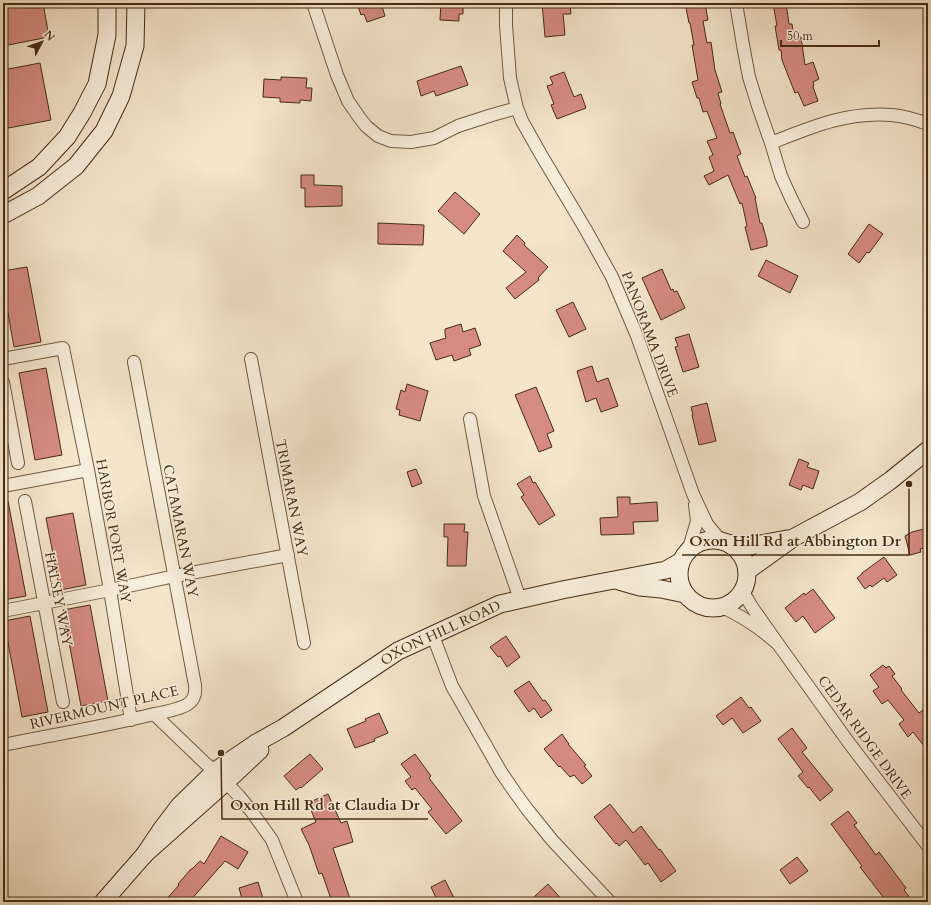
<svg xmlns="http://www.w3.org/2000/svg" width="931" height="905" viewBox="0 0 931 905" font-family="Cardo,serif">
  <rect width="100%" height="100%" fill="#f4e5cb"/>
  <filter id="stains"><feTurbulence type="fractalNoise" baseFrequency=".005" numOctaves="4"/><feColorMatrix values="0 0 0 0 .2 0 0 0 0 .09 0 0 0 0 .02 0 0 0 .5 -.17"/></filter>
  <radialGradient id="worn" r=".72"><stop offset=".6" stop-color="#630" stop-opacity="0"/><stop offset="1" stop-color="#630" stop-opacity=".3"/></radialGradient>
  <!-- building -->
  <path fill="#d68b82" stroke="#452c13" d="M3,3H43L49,37L3,46Z
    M357,3H381L385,16L367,22L364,14L361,15Z
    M441,3H463V14H459V21L440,20Z
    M542,3H570L571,14H563L565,35L545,37Z
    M685,3H705L708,20L703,21L707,43L711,42L715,70L722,92L718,93L721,104H720L730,133L733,132L741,154L737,156L745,177L747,176L756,198H755L760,223H762L767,241V246L751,250L745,227L747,226L742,203L740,204L728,175L709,185L704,176L714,171L709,157L713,155L707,141L717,138L707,111L703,112L699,98H697L692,82L698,80L692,45H694L690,23H689Z
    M773,3H786L789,24H792L794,38L801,37L805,65L813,62L819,79L813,82L814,85L813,87L818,101L804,106L798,92L795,93L782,60L781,50H779L775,26H777Z
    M40,63L51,120L3,129V70Z
    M461,66L468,85L436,96L434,91L421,96L417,81Z
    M564,72L574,97L581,94L586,108L557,119L551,105L554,104L547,86L553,84L550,77Z
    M281,77L307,78L306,88H312L311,101L300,100V103L280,102V98L263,97L264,79L281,80Z
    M301,175H314V185L342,186V206L305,207V188H301Z
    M455,192L480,214L464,234L438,211Z
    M378,223L424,225L423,245L378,244Z
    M869,224L883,234L869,253L867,252L859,263L848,254Z
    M517,235L525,243L524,245L548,267L538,278L539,280L515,299L506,288L526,272L503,251Z
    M766,260L798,276L790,293L758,276Z
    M27,267L41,342L14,347L3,285V271Z
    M662,269L671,290L673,289L674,292L677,291L685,308L661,320L642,278Z
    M573,302L586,329L569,337L556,310Z
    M461,324L463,332L475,328L481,345L469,349L471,355L454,361L452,355L436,360L430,343L446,338L445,334V329Z
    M689,334L699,367L683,372L675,347L678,346L675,338Z
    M592,366L597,382L608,378L618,406L601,412L596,398L586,402L577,371Z
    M46,368L62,455L35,460L19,373Z
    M407,384L428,391L420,421L399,415L400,410L396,409L401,390L405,392Z
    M536,387L554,431L547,434L552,447L539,452L515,395Z
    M707,403L716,441L699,445L692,415H693L691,407Z
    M799,459L809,463L807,467L819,471L813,489L803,485L801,490L789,485Z
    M416,469L422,483L412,487L407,472Z
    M530,476L533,483L535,482L555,515L539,525L521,497L524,495L517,484Z
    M617,497H630V504L657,502L658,521L633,522L634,534L601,535L600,518L618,517Z
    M3,501H8L26,596L3,600Z
    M73,513L86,585L60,590L46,518Z
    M444,524H465L464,532H468L466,566H447L448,537H444Z
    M928,528V547L920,549L921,552L910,555L905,536L912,532Z
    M884,557L897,575L887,582L884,578L872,587L870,585L865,589L857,578L862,574V573Z
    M813,589L835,618L815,633L803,616L796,622L785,608L804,593L805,595Z
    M90,605L108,701L81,706L63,610Z
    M30,616L48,712L22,717L4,621Z
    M506,636L520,657L507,667L500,656L498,657L490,647Z
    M883,665L886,668L889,666L895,674L892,676L902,689L901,690L919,713L923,710L928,716V751L913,732L908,737L899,724L904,720L888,700L882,704L873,691L879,687L870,675Z
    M529,681L543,701L545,700L552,710L541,718L534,708L529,712L514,691Z
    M741,697L749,708L751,707L761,721L743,733L732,718L723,725L716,716Z
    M379,713L388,733L374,739L375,741L355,748L347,729L366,721L365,719Z
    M792,728L807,748L802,752L833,790L820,801L809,787L808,788L798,776L803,772L778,739Z
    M562,734L569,744H568L586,765L584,766L592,776L582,784L574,775L570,777L560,766L559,767L544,749Z
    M310,754L323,769L301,788L300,787L296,790L284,776Z
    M415,754L431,776L429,778L462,821L446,834L428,812L432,809L415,788L412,790L405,781L411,777L401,764Z
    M328,794L341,823L347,821L353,842L333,848L351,902H332L322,873L319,874L309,845L301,829L316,822L308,803Z
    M610,804L633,833L641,826L659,850L660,849L676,871L661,882L648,863L645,865L626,840L619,846L617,843L616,844L594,817Z
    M848,811L857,823L854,825L876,855L879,852L906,888L904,890L913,902H887L860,867L862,866L831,824Z
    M221,836L248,852L238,869L225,861L189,902H164L179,885L178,884L191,869H192L200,861L204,864Z
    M797,857L808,871L790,884L780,870Z
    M445,880L456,902H438L431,887Z
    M258,882L264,902H243L239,888Z
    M548,884L564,902H539L534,897Z"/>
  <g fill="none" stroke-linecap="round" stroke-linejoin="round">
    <defs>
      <path id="street" d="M313,3L337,75L348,101L359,117L366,126L378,136L391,141L411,142L434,138L458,126L492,115L517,108
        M506,3V25L510,78L517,108L522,121L540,153L586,230L612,277L637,336L693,494L707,524L720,540
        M736,3L743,45L749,77L758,106L771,143L781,176L791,198L803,222
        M771,143C811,127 848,111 892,115C904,116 917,120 928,124
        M3,359L63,348L88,470L110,590L131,720
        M251,359L304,643
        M3,382L18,463
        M470,419L484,496L520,599
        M3,486L88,470
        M25,501L63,702
        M689,548L697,521L695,505
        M722,607C744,617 760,628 778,644L752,607L742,590
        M3,611L110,590L175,576L288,555
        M433,636L452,686L501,772L514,791L527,809L552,840L610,902
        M778,644L849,743L928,846
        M154,714L206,764L215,771L239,796L252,812L272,840L297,902
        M3,745C52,735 101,727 150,715C160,713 179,710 188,704C194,700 196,693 195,685L134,362"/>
      <g id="secondary">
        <path d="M3,191L39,167L67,137L82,113L97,84L107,35V3"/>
        <path d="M3,215L38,196L76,166L104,131L121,96L135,46L136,3"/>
        <circle cx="713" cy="574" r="34"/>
        <path d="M730,544L750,546L787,539"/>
        <path d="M747,571L793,538L860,502L891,480L928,450"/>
        <path d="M619,581L640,587L661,589L685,594"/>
        <path id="s1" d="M145,854L161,830L180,805L215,771L256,743L283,728L398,651L500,604L562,590L666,570L680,562"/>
        <path d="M103,902L145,854L226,782L260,750"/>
      </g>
    </defs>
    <!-- street casing -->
    <use href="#street" stroke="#715a41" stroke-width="14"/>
    <!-- secondary casing -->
    <use href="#secondary" stroke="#452c13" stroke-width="19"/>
    <!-- street -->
    <use href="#street" stroke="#f8eedd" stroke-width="12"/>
    <!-- secondary -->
    <use href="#secondary" stroke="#f8eedd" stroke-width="17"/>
  </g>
  <g text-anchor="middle" stroke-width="3" stroke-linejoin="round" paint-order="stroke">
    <!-- street labels -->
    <g font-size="14" fill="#452c13" stroke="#f8eedd">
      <text transform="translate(650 334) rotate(69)" y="5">PANORAMA DRIVE</text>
      <text transform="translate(292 498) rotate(79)" y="5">TRIMARAN WAY</text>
      <text transform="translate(114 531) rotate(80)" y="5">HARBOR PORT WAY</text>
      <text transform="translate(181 531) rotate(79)" y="5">CATAMARAN WAY</text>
      <text transform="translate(59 599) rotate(79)" y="5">HALSEY WAY</text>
      <text dy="5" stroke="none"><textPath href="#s1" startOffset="374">OXON HILL ROAD</textPath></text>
      <text transform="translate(104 707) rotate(-13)" y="5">RIVERMOUNT PLACE</text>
      <text transform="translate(865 737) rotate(54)" y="5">CEDAR RIDGE DRIVE</text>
    </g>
  </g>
  <!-- callouts -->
  <path fill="none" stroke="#452c13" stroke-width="1.5" d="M909 484L909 555H682M221 753L222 819H428"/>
  <g fill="#452c13" stroke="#f8eedd" stroke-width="1.5">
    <circle cx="909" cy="484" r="4"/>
    <circle cx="221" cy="753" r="4"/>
  </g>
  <g font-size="15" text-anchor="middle" font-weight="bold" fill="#452c13" stroke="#f8eedd" stroke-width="3" stroke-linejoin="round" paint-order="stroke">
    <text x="795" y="546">Oxon Hill Rd at Abbington Dr</text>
    <text x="325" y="810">Oxon Hill Rd at Claudia Dr</text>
  </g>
  <!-- margin -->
  <rect width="931" height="905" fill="none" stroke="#f4e5cb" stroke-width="16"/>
  <rect x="4" y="4" width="923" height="897" fill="none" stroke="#452c13" stroke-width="2"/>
  <rect x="8" y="8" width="915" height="889" fill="none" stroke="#452c13"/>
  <!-- north arrow -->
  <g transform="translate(42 42) rotate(49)" stroke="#f8eedd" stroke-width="3" paint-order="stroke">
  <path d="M0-3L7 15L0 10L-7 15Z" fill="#452c13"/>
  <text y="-6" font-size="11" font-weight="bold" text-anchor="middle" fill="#452c13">N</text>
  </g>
  <!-- scale -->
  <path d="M781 40v6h98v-6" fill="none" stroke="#452c13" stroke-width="2"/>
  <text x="787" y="40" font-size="12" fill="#452c13" stroke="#f8eedd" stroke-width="3" paint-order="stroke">50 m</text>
  <rect width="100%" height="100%" filter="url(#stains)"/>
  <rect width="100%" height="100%" fill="url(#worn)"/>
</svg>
